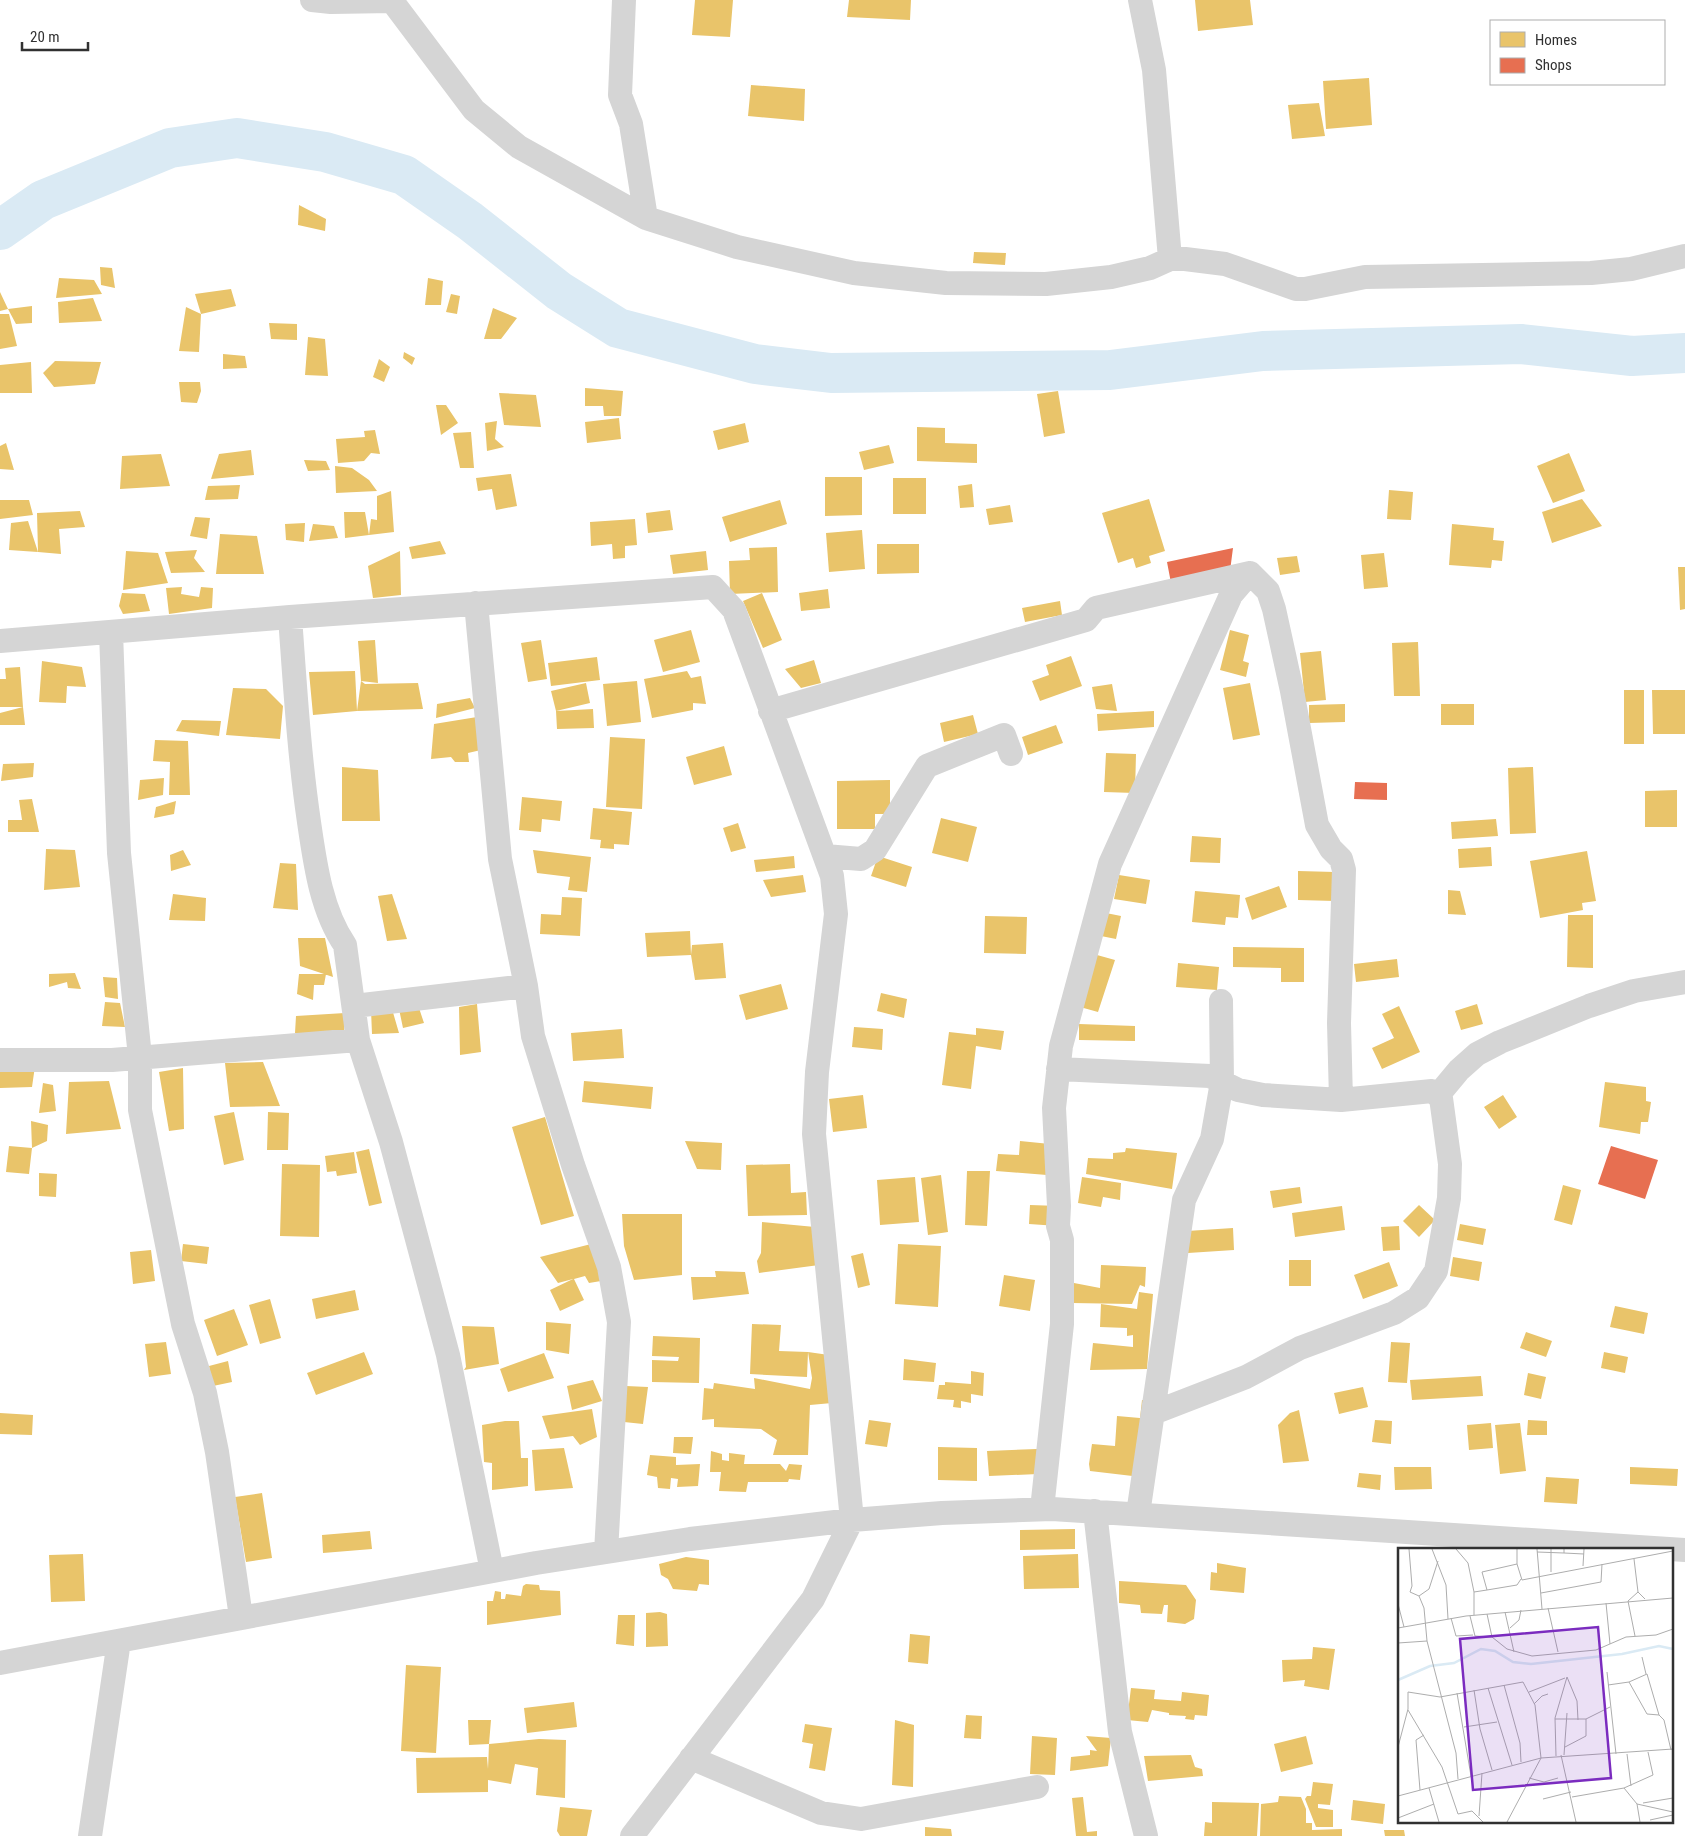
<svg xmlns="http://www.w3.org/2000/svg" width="1685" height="1836" viewBox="0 0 1685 1836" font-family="'Roboto Condensed',sans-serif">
  <rect width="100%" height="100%" fill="#fff"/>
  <!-- homes -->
  <path fill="#e9c46a" d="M695,0H733L730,37L692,35Z
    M849,0H911L910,20L847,17Z
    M1195,0H1250L1253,25L1198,31Z
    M1369,78L1372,125L1326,129L1323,81Z
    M751,85L805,89L804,121L748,116Z
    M1319,103L1325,136L1292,139L1288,105Z
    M299,205L326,219L325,231L298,225Z
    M974,252L1006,253L1005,265L973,263Z
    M100,267L112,268L115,288L101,285Z
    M59,278L94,280L102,294L56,298Z
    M428,278L443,281L441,305H425Z
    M231,289L236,306L201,314L195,294Z
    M0,292L8,309L0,311Z
    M451,294L460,296L457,314L446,312Z
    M93,298L102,321L59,323L58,302Z
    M32,306V323L16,324L8,309Z
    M186,307L201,314L199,352L179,351Z
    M493,308L517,318L501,339H484Z
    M0,314H9L17,346L0,349Z
    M269,323L297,324V340L271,339Z
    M308,337L325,339L328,376L305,375Z
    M404,352L415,358L412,365L403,358Z
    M223,354L245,356L247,368L223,369Z
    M379,359L390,367L384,382L373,377Z
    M55,361L101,362L95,384L54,387L43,373Z
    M31,362L32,393H0V365Z
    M179,382H200L201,391L197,403L181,402Z
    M585,388L623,391L621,416H604L603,406H585Z
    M1058,391L1065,433L1044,437L1037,394Z
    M499,393L536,395L541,427L504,425Z
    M436,405H446L458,423L441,435Z
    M619,418L621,439L587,443L585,422Z
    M497,421L495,439L504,447L487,451L485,423Z
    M745,423L749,442L718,450L713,431Z
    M917,427L945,428V443L977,444V463L917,461Z
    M375,430L380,454L371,453L364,461L338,463L336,439L365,437L364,431Z
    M471,432L474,468H460L453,433Z
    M6,443L14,470L0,469V446Z
    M889,445L894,463L864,470L859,452Z
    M251,450L254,475L211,479L219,454Z
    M1569,453L1585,491L1553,503L1537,466Z
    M161,454L170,486L120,489L122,456Z
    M304,460L326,461L330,470L308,471Z
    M335,466L352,468L369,480L377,491L336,493Z
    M511,474L517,506L496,510L492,489L478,491L476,478Z
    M825,477H862V515L825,516Z
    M893,478H926V514H893Z
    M972,484L974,507L960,508L958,486Z
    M240,485L238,499L205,500L208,486Z
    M1389,490L1413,492L1411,520L1387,519Z
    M391,491L394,532L369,535L371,519L377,520V496Z
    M1149,499L1165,551L1149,556L1151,563L1136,568L1133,558L1118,563L1102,513Z
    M1582,499L1602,526L1552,543L1542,512Z
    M0,500H29L33,515L0,519Z
    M780,500L787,524L730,542L722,517Z
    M1010,505L1013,522L989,525L986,509Z
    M670,510L673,530L648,533L646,513Z
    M80,511L85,527L59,529L61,554L38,552L37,513Z
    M344,512H365L369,535L345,538Z
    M195,517L210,518L207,539L190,536Z
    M635,519L637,545L625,546V558L613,559L612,544L591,546L590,522Z
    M28,521L38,552L9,550L11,523Z
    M305,523L304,542L286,540L285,524Z
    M313,524L334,526L338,538L309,541Z
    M1452,524L1494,528L1493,540L1504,541L1502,561L1492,560L1491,568L1449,565Z
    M862,530L865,569L829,572L826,533Z
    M220,534L257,536L264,574H216Z
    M440,541L446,554L412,559L409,547Z
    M877,544H919V573L877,574Z
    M777,547L778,592L730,594L729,561L750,560L749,548Z
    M197,550L194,558L205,572L171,573L165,552Z
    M126,551L158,553L168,583L123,590Z
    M400,551L401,595L373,598L368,566Z
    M706,551L708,570L673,574L670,555Z
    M1384,553L1388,587L1364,589L1361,555Z
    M1297,556L1300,572L1280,575L1277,558Z
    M1678,567H1685V609L1680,610Z
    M182,587L181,594L199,597L201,587L213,588L212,608L169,614L166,588Z
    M828,589L830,608L801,611L799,593Z
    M122,593L145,594L150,611L123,614L119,606Z
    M762,593L782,640L763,648L743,601Z
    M1060,601L1062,615L1025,622L1022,608Z
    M691,630L700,662L663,672L654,640Z
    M1230,630L1249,635L1243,661L1249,663L1246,677L1220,670Z
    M375,640L378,683L361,681L358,641Z
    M541,640L547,679L528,682L521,643Z
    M1418,642L1420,696H1394L1392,643Z
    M1321,651L1326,700L1305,702L1300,653Z
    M1071,656L1082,686L1040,701L1032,681L1049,675L1046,665Z
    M597,657L600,680L551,686L548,663Z
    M814,660L821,683L801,688L785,669Z
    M42,661L82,667L86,687L67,686L66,703L39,702Z
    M20,667L23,707L25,725H0V713L23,707H0V679H6L5,668Z
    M355,671L357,711L313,715L309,672Z
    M687,671L691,678L701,676L706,704L693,703V710L652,718L644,679Z
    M361,681L365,684L418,683L423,709L357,711Z
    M637,681L641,722L607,726L603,684Z
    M586,683L590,703L556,711L551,691Z
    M1250,683L1260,735L1233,740L1223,688Z
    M1112,684L1117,711L1096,709L1092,687Z
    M233,688L266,689L283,706L280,739L226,735Z
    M1624,690H1644V744H1624Z
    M1652,690H1685V734H1653Z
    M470,698L475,708L436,718L437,704Z
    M1345,704V722L1309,723V705Z
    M1441,704H1474V725H1441Z
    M593,709L594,728L557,729L556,711Z
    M1154,711V727L1098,731L1097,714Z
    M973,715L978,734L944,742L940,723Z
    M477,717L481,750L468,753L469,762H455L451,757L431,759L434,724Z
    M182,720L221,721L219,736L176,731Z
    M1056,725L1063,743L1028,755L1022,737Z
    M610,737L645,739L642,809L606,807Z
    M155,740L188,741L190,795H169L170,762L153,761Z
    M724,746L732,775L694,785L686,757Z
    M1106,753L1136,754L1135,793L1104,792Z
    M34,763L33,777L1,781L3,764Z
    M342,767L378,770L380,821H342Z
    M1533,767L1536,833L1510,834L1508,768Z
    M164,778L163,795L138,800L140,780Z
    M890,780V814H875V829H837V781Z
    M1677,790V827H1645V791Z
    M522,797L562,801L560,821L542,819L541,832L519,830Z
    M32,799L39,832H8V820H22L19,800Z
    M176,801L174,814L154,818L156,807Z
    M593,808L632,812L629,845L614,844V849L600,848L601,840L590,839Z
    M941,818L977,827L968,862L932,853Z
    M1496,819L1498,836L1452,839L1451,822Z
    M738,823L746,848L731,852L723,828Z
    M1192,836L1221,838L1220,863L1190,862Z
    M1491,847L1492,866L1459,868L1458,849Z
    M46,849L75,850L80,887L44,890Z
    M183,850L191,865L171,871L170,855Z
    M533,850L591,857L587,892L568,890L570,877L537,873Z
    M1587,851L1596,901L1582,903L1583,910L1540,918L1530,861Z
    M794,856L795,868L756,872L754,860Z
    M878,856L912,867L906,887L871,876Z
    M280,863L296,864L298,910L273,908Z
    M1298,871L1335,872V901L1298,900Z
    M803,875L806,892L771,897L763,880Z
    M1119,875L1150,880L1146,904L1114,899Z
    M1279,886L1287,907L1252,920L1245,898Z
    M1448,890L1460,891L1466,915L1448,914Z
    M1195,891L1240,895L1238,918L1226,917L1225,925L1192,922Z
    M173,894L206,898L205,921L169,920Z
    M392,894L407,939L387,941L378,896Z
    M562,897L582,898L580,936L540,934L541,914L561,915Z
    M1106,913L1121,916L1116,939L1101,936Z
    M1568,915H1593V968L1567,967Z
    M985,916L1027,917L1026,954L984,953Z
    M690,931L691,955L647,957L645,933Z
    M298,938H325L333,977L300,966Z
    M723,943L726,978L695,980L691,955L692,945Z
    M1233,947L1304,948V982H1281V968L1233,967Z
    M1097,955L1115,960L1098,1012L1080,1007Z
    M1397,959L1399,977L1356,982L1354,964Z
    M1178,963L1219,967L1217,990L1176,987Z
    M75,973L81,989L68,988L67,982L49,987V974Z
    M299,974H326L324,985H314L313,1000L297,994Z
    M103,977L117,978L118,999L105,997Z
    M781,984L788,1009L746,1020L739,995Z
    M881,993L907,999L904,1018L877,1011Z
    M105,1002L120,1003L125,1027L102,1026Z
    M477,1004L481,1052L460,1055L459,1007Z
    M1477,1004L1483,1024L1461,1030L1455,1011Z
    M1399,1006L1420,1052L1382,1069L1372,1048L1394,1038L1382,1014Z
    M419,1008L424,1023L403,1028L399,1009Z
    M392,1009L399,1033L372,1034L371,1010Z
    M345,1013L344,1035L295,1033L296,1016Z
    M1079,1024L1135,1026V1041L1079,1040Z
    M854,1027L883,1029L882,1050L852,1047Z
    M976,1028L1004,1031L1001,1050L976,1046L971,1089L942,1085L949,1032L976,1035Z
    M622,1029L624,1058L573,1061L571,1033Z
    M263,1062L280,1106L230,1107L225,1063Z
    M35,1066L32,1087L0,1088V1068Z
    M183,1068L184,1129L169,1131L159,1072Z
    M109,1081L121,1129L66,1134L69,1082Z
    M584,1081L653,1087L651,1109L582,1102Z
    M1605,1082L1646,1087V1101L1651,1102L1648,1122H1641L1640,1134L1599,1127Z
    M43,1083L53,1085L56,1111L39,1113Z
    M863,1095L867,1128L833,1132L829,1099Z
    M1503,1095L1517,1117L1499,1129L1484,1107Z
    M234,1112L244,1160L224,1165L214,1116Z
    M268,1112L289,1113L288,1150H267Z
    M545,1117L574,1216L541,1225L512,1127Z
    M31,1121L48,1125L47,1141L32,1148L29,1174L6,1172L9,1146L32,1148Z
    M685,1141L722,1143L721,1170L697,1169Z
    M1020,1141L1050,1144L1047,1175L996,1171L998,1154L1019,1155Z
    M1126,1148L1177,1153L1172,1189L1086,1174L1088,1158L1113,1159V1153L1125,1152Z
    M369,1149L382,1203L369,1206L356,1152Z
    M354,1152L357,1173L337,1176L336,1171L327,1172L325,1156Z
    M282,1164L320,1165L319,1237L280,1236Z
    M790,1164L791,1193L806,1192L807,1215L748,1216L746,1165Z
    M967,1171H990L987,1226L965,1225Z
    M39,1173L57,1174L56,1197L39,1196Z
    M941,1175L948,1232L928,1235L921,1178Z
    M915,1177L919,1222L880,1225L877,1180Z
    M1082,1177L1121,1183L1120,1200L1103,1197L1101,1207L1078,1203Z
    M1563,1185L1581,1190L1572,1225L1554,1220Z
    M1300,1187L1302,1203L1273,1208L1270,1191Z
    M1030,1205L1059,1206L1058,1226L1029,1224Z
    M1419,1205L1435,1220L1419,1237L1403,1221Z
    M1342,1206L1345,1230L1295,1237L1292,1213Z
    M622,1214H682V1275L634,1280L624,1246Z
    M762,1222L815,1227L819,1265L759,1273L757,1261L761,1253Z
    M1460,1224L1486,1229L1483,1245L1457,1240Z
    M1399,1226L1400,1250L1383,1251L1381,1227Z
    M1233,1228L1234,1250L1188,1253L1187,1231Z
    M595,1243L607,1280L589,1283L585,1276L574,1279L584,1300L560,1311L550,1290L573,1279L558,1283L540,1257Z
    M183,1244L209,1247L207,1264L181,1261Z
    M898,1244L941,1246L938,1307L895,1304Z
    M151,1250L155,1281L133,1284L130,1252Z
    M863,1253L870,1285L858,1288L851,1256Z
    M1453,1257L1482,1262L1479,1281L1450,1276Z
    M1289,1260H1311V1286H1289Z
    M1389,1262L1398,1286L1363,1299L1354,1275Z
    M1101,1265L1146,1267L1145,1287L1140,1285L1132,1304L1072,1303L1074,1283L1100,1288Z
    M715,1271L745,1272L749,1294L693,1300L691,1277H716Z
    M1004,1275L1035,1280L1030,1311L999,1306Z
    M355,1290L359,1310L316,1319L312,1299Z
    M1139,1292L1153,1294L1147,1369L1090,1370L1093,1343L1133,1347V1335L1127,1336V1328L1100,1327L1101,1304L1137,1309Z
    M270,1299L281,1338L260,1344L249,1305Z
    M1615,1306L1648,1313L1644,1334L1610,1327Z
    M234,1309L248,1345L217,1356L204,1320Z
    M546,1322L571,1324L569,1354L546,1350Z
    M752,1324L781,1325L779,1351L808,1352L807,1377L750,1374Z
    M462,1326L494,1327L499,1364L464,1370L466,1367Z
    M1526,1332L1552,1341L1546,1357L1520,1348Z
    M653,1336L700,1338L699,1383L652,1382V1360L678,1361L679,1357L652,1356Z
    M166,1342L171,1374L149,1377L145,1344Z
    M1391,1342L1410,1343L1407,1383L1388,1382Z
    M364,1352L373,1374L316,1395L307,1373Z
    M808,1352L829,1355L832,1403L810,1405L808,1455H773L777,1440L761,1429L714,1427V1419L702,1420L704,1388L713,1389L714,1383L755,1389L754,1378L810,1389L812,1378Z
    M1604,1352L1628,1357L1625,1373L1601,1368Z
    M544,1353L554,1378L508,1392L500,1369Z
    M904,1359L936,1363L934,1382L903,1380Z
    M228,1361L232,1382L213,1386L209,1366Z
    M971,1371L984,1373L983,1396L971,1394V1403L961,1401V1408L953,1407L954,1400L937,1399L939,1385H945V1382L971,1384Z
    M1528,1373L1546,1377L1541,1399L1524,1395Z
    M1481,1376L1483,1396L1412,1400L1410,1380Z
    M593,1380L602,1401L572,1410L567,1386Z
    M626,1386L648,1387L643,1424L624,1422Z
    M1363,1387L1368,1407L1339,1414L1334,1393Z
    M1142,1400L1150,1401L1141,1477L1090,1471L1089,1464L1092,1444L1115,1446L1117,1416L1140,1418Z
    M592,1409L597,1437L580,1445L573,1436L550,1439L542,1416Z
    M1299,1410L1309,1461L1283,1463L1278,1425L1290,1413Z
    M0,1413L33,1415L32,1435L0,1434Z
    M869,1420L891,1423L887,1447L865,1444Z
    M1375,1420L1392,1421L1391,1444L1372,1442Z
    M1528,1420L1547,1421V1435H1527Z
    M505,1421H519L521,1458H528V1486L492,1490V1463L484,1462L482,1425Z
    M1491,1423L1493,1448L1469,1450L1467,1425Z
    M1520,1423L1526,1471L1500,1474L1495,1425Z
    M674,1437H693L691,1454L673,1453Z
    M938,1447L977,1448V1481L938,1480Z
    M564,1448L573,1488L535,1491L532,1450Z
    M1037,1449L1038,1474L989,1476L987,1451Z
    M711,1451L722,1454V1460L729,1461V1453L745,1455L744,1464H780L786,1471L789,1464L802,1465L800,1480L789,1479L788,1482H748L746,1492L719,1491L721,1472H710Z
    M650,1455L676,1457V1465L700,1464L698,1486L677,1487L678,1479L671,1478L670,1489L658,1488L657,1477L647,1475Z
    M1394,1467H1431L1432,1489L1395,1490Z
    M1630,1467L1678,1469L1677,1486L1630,1484Z
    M1359,1473L1381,1475L1380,1490L1357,1487Z
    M1546,1477L1579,1479L1577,1504L1544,1502Z
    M262,1493L272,1558L246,1562L235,1497Z
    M1075,1529V1549L1020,1550V1530Z
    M370,1531L372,1549L323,1553L322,1535Z
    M83,1554L85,1601L51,1602L49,1555Z
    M1078,1554L1079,1588L1024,1589L1023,1556Z
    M686,1557L709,1560V1585L699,1584L697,1591L673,1589L668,1579L661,1575L659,1564Z
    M1217,1563L1246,1568L1244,1593L1210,1590L1211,1572L1217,1573Z
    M1119,1581L1186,1585L1196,1600L1194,1619L1185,1624L1167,1622L1168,1605H1164L1162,1614L1141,1613L1140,1605L1119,1603Z
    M526,1584L539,1585L540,1590L560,1591L561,1615L487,1625V1601H493L495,1591L501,1592V1599H505L506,1594L521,1596L523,1586Z
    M660,1612L667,1614L668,1646L646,1647V1613Z
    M618,1615H635L634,1646L616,1644Z
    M910,1634L930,1636L928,1664L908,1662Z
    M1313,1647L1335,1649L1329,1690L1304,1686L1305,1680L1283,1682L1282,1660L1312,1659Z
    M406,1665L441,1667L436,1753L401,1751Z
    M1131,1688L1155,1690L1154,1699L1181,1701L1182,1692L1209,1695L1207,1716L1195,1715L1194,1720L1185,1719L1186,1716L1169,1715V1713L1152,1710L1148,1722L1127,1720Z
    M574,1702L577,1727L527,1733L524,1708Z
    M966,1715L982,1716L981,1739L964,1738Z
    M468,1720H491L489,1744L469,1745Z
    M895,1720L914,1725L913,1787L892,1785Z
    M805,1724L832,1728L825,1771L809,1768L813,1744L802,1742Z
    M1032,1736L1057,1738L1055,1775L1030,1774Z
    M1086,1736L1111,1738L1108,1766L1070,1771L1071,1757L1090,1755V1750L1097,1751Z
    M1306,1736L1313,1764L1281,1772L1274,1744Z
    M539,1739L566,1740L565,1798L536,1795L538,1768L515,1764L511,1784L488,1780V1792L417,1793L416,1758L487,1757L488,1769L489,1744Z
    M1191,1755L1195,1767L1202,1769L1203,1776L1148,1781L1144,1756Z
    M1313,1782L1333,1784L1330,1805L1318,1804V1808L1333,1810V1827H1316L1305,1799L1307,1796H1311Z
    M1279,1796L1301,1797L1306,1809V1823H1312V1830L1342,1829V1836H1260L1261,1804L1278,1802Z
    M1083,1797L1087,1832L1097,1831V1836H1076L1072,1798Z
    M1353,1800L1385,1804L1383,1824L1351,1820Z
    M1212,1802L1259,1803L1257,1836H1204L1205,1822L1212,1823Z
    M560,1807L592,1810L587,1836H560L557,1831Z
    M925,1827L951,1829L952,1836H925Z
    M1384,1830H1404L1405,1836H1385Z"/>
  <!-- shops -->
  <path fill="#e76f51" d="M1233,548L1230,571L1171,583L1167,562Z
    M1355,782L1387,783V800L1354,799Z
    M1611,1146L1658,1160L1645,1199L1598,1184Z"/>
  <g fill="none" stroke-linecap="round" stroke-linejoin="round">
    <!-- river -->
    <path stroke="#daeaf4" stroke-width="40" d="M0,230L43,200L170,148L237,138L325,152L404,175L470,221L559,291L618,328L755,364L831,373L1110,370L1263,351L1521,344L1632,356L1685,353"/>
    <!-- minor -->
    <path stroke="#d5d5d5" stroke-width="24" d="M312,0L331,2L392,1L474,110L519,147L646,218L737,247L854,273L946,283L1046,284L1111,277L1150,268L1170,259H1185L1225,264L1296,289H1305L1365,277L1591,273L1631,269L1685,256
      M624,0L620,95L631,124L646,218
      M1140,0L1154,70L1170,259
      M1250,573L1268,591L1274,609L1292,691L1317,825L1331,849L1341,859L1344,870L1339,1023L1341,1100
      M476,603L500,859L526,986L533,1036L573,1165L609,1267L619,1322L606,1552
      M290,617C295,685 299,754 309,822C315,863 321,910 345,945L358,1040L391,1142L448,1355L492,1571
      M111,632L119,853L140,1057V1110L183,1324L205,1393L217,1452L241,1617
      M0,641L290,617L713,587L734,610L832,876L836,914L817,1072L814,1134L852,1520L813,1599L632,1836
      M770,711L1086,620L1096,608L1250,573
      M825,856L861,859L875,850L927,766L1004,735L1011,754
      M354,1006L526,986
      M0,1060H112L358,1040
      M1058,1069L1210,1076L1238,1090L1263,1095L1341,1100L1432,1091L1441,1098L1450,1164L1449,1198L1436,1271L1418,1298L1394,1313L1300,1348L1246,1377L1153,1413
      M1439,1094L1459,1070L1477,1054L1500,1042L1589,1006L1634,991L1685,982
      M1042,1509L1062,1324V1240L1058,1226L1059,1206L1054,1108L1061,1046L1110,864L1231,595L1250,573
      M1095,1511L1120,1732L1146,1836
      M1138,1514L1184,1200L1212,1139L1222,1082L1221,1001
      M0,1663L536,1563L690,1539L852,1520L942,1513L1052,1509L1685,1550
      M691,1758L821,1813L861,1819L1037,1787
      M90,1836L119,1641"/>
  </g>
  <!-- overview -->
  <g transform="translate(1398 1548)">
    <rect width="275" height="275" fill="#fff"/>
    <path fill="none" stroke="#daeaf4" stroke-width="2.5" d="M0,132L32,118L56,115L83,101L97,103L115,114L133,116L224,106L261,98L275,101"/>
    <path fill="none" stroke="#adadad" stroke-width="1" d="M11,1L14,38L12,44L21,48L26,60L29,93L58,205L60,231M34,1L48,37L50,71M58,1L70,15L76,44M139,1L144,61M153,1V24M166,1V5L186,6M139,4L166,5M236,11L240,44L247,51M119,16L124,32L275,3M185,18L186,1M89,42L119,37L123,31M143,45L203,34L204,16M21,48L31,41L40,13M208,55L212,96M0,56L6,79M150,60L160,104M107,64L116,104M89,66L94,89M76,67V44L89,42L84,24L119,16V1M72,68L77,88L94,89L109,101L134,108L198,102L228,89L258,87L275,81M53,70L58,88L75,87M0,80L68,68L275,50M112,80L121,72L123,62M237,88L230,53L240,44M0,95L29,93M244,109L248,126M209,124L218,206M169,129L179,153L180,172M231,134L249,166L261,167L266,172L273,202M106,137L122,195L123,214M210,137L231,134L249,126L261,167M90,140L114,217M76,142L82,181L94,222M131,144L167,130M59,145L73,228M136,156L144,148L150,146M10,162L44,219L60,266L74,263L85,274M157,171H188L212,159M66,179L99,174M0,199L10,161V144L42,149L125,134L137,157L143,210L109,274M167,199L188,188V171M229,206L233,238M163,207L178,274M166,207L169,165M158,208L157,170L169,129M131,230L146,234L160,230M31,240L41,274M226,240L255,227L250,204M22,242L18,192L26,187M0,248L143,210L275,201M174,249L226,240L239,256L275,264M145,251L173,244M245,255L275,250M239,256L242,274M81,268L84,225M0,270L36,256M252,272L275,267"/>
    <path fill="#7b2cbf" fill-opacity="0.15" stroke="#7b2cbf" stroke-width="2.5" d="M200,79L213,230L75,242L62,91Z"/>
    <rect width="275" height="275" fill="none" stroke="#313131" stroke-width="2.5"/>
  </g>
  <!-- legend -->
  <rect x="1490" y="20" width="175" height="65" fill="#ffffff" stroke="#adadad"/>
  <rect x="1500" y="32" width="25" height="15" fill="#e9c46a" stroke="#adadad"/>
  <text x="1535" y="45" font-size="15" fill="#313131">Homes</text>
  <rect x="1500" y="58" width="25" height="15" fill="#e76f51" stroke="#adadad"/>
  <text x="1535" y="70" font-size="15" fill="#313131">Shops</text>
  <!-- scale -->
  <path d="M22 42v8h66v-8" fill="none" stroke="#313131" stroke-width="2.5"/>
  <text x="30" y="42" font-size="15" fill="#313131" stroke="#ffffff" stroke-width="4" paint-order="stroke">20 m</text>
</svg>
